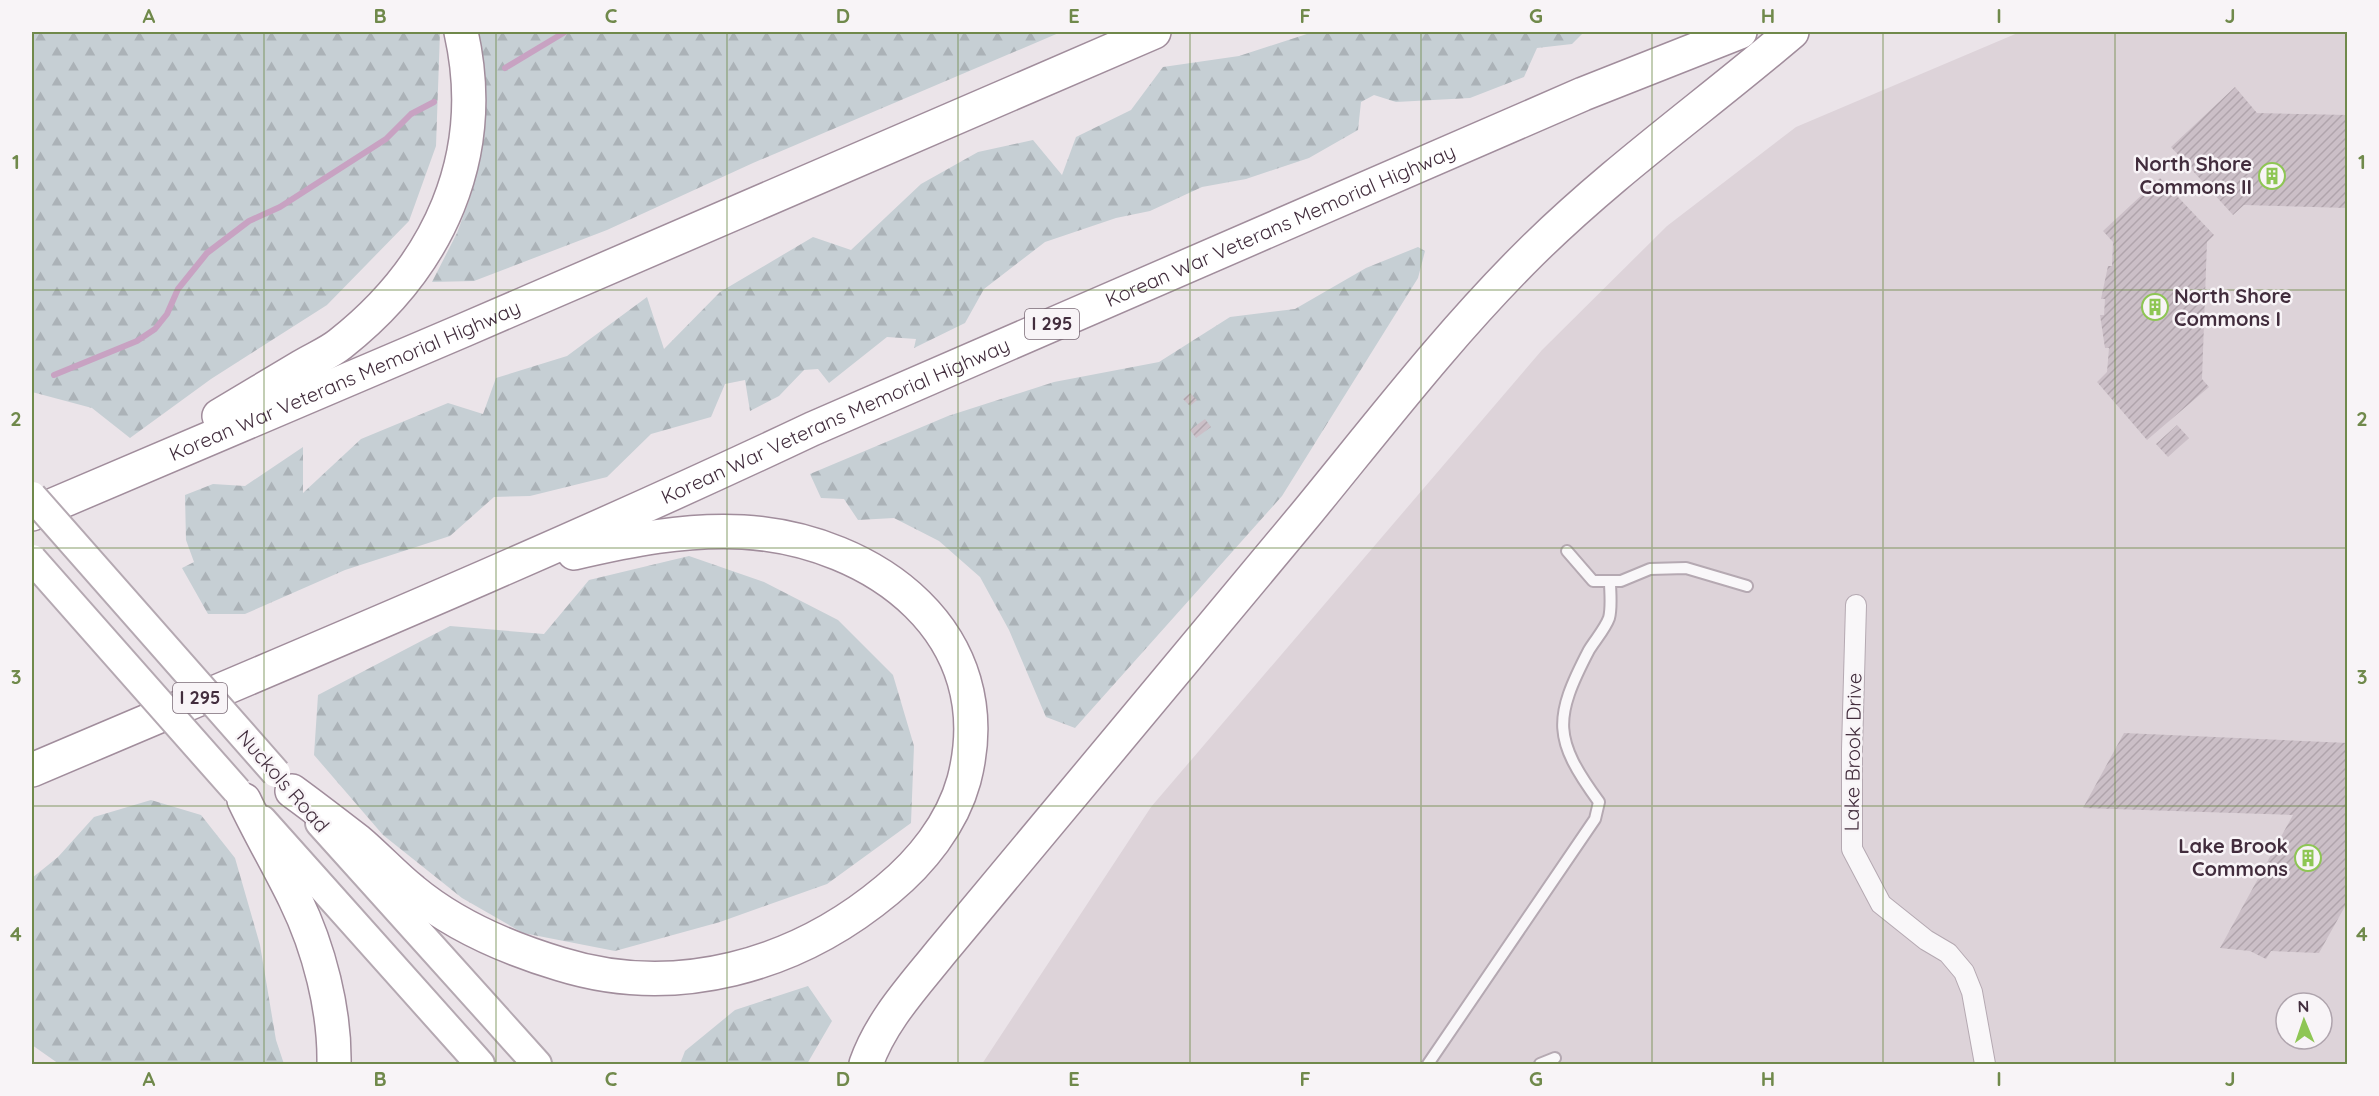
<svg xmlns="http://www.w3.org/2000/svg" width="2379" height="1096" viewBox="0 0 2379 1096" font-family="Quicksand,sans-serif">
  <defs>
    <pattern id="forest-firs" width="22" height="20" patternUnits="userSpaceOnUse" patternTransform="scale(1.5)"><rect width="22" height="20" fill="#c6cfd4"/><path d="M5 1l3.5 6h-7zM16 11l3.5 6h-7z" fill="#abb2b7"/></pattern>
    <pattern id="building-hatch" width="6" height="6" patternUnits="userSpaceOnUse" patternTransform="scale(1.5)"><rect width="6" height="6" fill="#cbbfc7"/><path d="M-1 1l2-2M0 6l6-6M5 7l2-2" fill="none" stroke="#b0a4ac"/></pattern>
  </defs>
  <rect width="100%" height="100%" fill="#ebe4e9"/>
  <!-- built -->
  <path fill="#ddd3d9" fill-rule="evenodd" d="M2020,32H2347V1064H982L1151,807L1542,350L1667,226L1796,127ZM2286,1003H2322V1039H2286Z"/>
  <!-- forest -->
  <path fill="url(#forest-firs)" d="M32,32H440L436,146L409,221L327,305L211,379L130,438L92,408L32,392Z
    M476,32H1061L753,163L607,230L474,281L432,282L457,233L471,195L482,120V54Z
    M1313,32H1584L1572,44L1537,48L1524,77L1470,98L1396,102L1374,95L1361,102L1358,130L1309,158L1246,179L1202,187L1150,211L1116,218L1045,242L984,289L965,323L914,348L916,339L887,337L829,383L818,369L804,370L779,396L750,411L745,380L725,384L711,417L651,434L607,477L530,496L494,497L450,536L345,570L245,614H208L182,568L194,562L186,540L185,495L213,484L245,486L303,447V493L361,439L448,403L483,414L496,378L567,356L647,297L664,349L720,292L813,237L851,250L921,184L978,152L1033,140L1062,175L1076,137L1131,110L1163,67L1239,56Z
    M1418,247L1425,251L1418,278L1282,496L1075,728L1046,717L1009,630L980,577L939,541L894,518L858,520L844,499L821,498L810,474L948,416L1054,382L1159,362L1230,317L1295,309L1366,268Z
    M689,556L764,582L838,620L893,675L914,746L911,823L827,884L720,922L615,951L523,933L462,898L383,835L314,755L318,695L450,626L544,634L589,580Z
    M151,800L201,815L235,858L260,945L276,1040L284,1064H59L32,1045V878L58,857L94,817Z
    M808,986L832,1021L807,1064H680L685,1051L735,1010Z"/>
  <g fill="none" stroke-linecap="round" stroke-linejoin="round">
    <!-- stream -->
    <path stroke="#c8a2c2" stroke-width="6" d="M505,68L565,32
      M54,375L137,341L155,329L167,314L178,289L207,253L249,221L280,207L386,139L411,114L434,102"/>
  </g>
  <!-- building -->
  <path fill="url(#building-hatch)" d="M2235,87L2257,113L2348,115V208L2244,205L2233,215L2171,147Z
    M2160,178L2214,235L2207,242L2202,379L2209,387L2147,440L2097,382L2107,372L2109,348H2105L2100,315H2104L2105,299H2101L2108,266H2112L2113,242L2103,231Z
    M1190,393L1197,400L1190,406L1183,399Z
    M1205,419L1211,427L1196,438L1190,430Z
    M2177,425L2189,438L2168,457L2156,444Z
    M2124,733L2348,743V901L2319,953L2271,951L2266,959L2250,951L2220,948L2293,815L2083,808Z"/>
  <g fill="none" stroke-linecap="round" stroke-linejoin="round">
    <defs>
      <path id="lane" d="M1567,551L1593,581H1621L1650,569L1686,568L1747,586
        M1428,1064L1595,819L1599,802C1553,739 1553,719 1589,650C1595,640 1605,629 1609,618C1612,607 1610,592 1610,581
        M1540,1064L1555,1058"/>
      <path id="street" d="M1856,605L1852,749V849L1881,904L1926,940L1948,953L1964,972L1972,992L1985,1064"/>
      <path id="secondary" d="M262,820L480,1064
        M320,823L537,1064"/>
      <g id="highway">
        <path d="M219,416C246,400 274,383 301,367C314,359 329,353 340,344C439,266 489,156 461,32"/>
        <path id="s1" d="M32,514L464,330L1154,32"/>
        <path id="s2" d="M32,770C293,659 556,550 812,429L1583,94L1740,32"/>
        <path d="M292,791C314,807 336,824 358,841C377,857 394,876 413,891C454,925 510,949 560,964C676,1000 796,966 887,890C921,862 952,824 964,780C1002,634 875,540 743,532C684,529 630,540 574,553"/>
        <path d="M244,800C260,834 279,866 295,899C319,948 335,1010 334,1064"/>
        <path d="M866,1064C881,1021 913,987 941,952C1062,806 1184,661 1305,515C1378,426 1449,333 1531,252C1613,171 1705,106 1792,32"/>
      </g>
    </defs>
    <!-- lane casing -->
    <use href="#lane" stroke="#b5a9b2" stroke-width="14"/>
    <!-- street casing -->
    <use href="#street" stroke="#b5a9b2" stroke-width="22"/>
    <!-- secondary casing -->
    <use href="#secondary" stroke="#b5a9b2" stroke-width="32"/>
    <!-- highway casing -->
    <use href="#highway" stroke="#a18d9c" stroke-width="36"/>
    <!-- lane -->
    <use href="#lane" stroke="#f9f7f9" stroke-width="10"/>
    <!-- street -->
    <use href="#street" stroke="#f9f7f9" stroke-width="20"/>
    <!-- secondary -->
    <use href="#secondary" stroke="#fff" stroke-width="28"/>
    <!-- highway -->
    <use href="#highway" stroke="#fff" stroke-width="33"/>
    <defs>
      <path id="secondary-bridge" d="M32,496L276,773
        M32,559L237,791"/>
    </defs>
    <!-- secondary-bridge casing -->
    <use href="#secondary-bridge" stroke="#b5a9b2" stroke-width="32" stroke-linecap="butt"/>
    <!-- secondary-bridge -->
    <use href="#secondary-bridge" stroke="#fff" stroke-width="28"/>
  </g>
  <!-- grid -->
  <path fill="none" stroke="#70894b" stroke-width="1.5" stroke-opacity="0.55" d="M264,32V1064M496,32V1064M727,32V1064M958,32V1064M1190,32V1064M1421,32V1064M1652,32V1064M1883,32V1064M2115,32V1064M32,290H2348M32,548H2348M32,806H2348"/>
  <!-- icons -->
  <defs>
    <symbol id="building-ring" viewBox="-11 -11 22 22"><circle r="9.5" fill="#f8f4f7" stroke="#8ec654" stroke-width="1.5"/><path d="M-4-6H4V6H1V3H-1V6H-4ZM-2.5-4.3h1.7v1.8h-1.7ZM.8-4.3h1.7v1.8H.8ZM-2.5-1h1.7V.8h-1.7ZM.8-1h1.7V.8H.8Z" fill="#8ec654"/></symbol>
  </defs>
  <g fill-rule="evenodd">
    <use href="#building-ring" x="2257" y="161" width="30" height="30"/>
    <use href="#building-ring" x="2140" y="292" width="30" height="30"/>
    <use href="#building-ring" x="2293" y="843" width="30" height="30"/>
  </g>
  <g text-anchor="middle" stroke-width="5" stroke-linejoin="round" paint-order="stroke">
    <!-- shield labels -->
    <g fill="#f8f4f7" stroke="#796975" stroke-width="1.5">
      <rect x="1025" y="309" width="54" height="30" rx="4.5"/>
      <rect x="173" y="683" width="54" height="30" rx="4.5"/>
    </g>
    <g font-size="18" font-weight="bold" fill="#422d3d">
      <text x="1052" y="330">I 295</text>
      <text x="200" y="704">I 295</text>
    </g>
    <!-- poi labels -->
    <g font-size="20" font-weight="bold" fill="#422d3d" stroke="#f8f4f7" text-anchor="end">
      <text x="2252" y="171">North Shore<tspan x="2252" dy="23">Commons II</tspan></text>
      <text x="2174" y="303" text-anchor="start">North Shore<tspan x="2174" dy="23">Commons I</tspan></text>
      <text x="2288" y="853">Lake Brook<tspan x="2288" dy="23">Commons</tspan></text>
    </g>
    <!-- street labels -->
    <g font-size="20" fill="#422d3d" stroke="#f8f4f7">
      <text dy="7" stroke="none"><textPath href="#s2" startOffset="1362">Korean War Veterans Memorial Highway</textPath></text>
      <text dy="7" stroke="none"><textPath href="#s1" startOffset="340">Korean War Veterans Memorial Highway</textPath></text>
      <text dy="7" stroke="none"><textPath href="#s2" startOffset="876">Korean War Veterans Memorial Highway</textPath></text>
      <text transform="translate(1853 752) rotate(-89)" y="7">Lake Brook Drive</text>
      <text transform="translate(283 781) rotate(49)" y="7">Nuckols Road</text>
    </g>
  </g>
  <!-- border -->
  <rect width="2379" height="1096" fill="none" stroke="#f8f4f7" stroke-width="66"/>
  <!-- north arrow -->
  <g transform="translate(2304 1021) rotate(358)"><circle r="28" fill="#f8f4f7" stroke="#afa4ad" stroke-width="1.5"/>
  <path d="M0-4.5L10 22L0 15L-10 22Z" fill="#8ec654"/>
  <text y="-9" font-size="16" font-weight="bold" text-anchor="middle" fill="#422d3d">N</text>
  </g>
  <rect x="33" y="33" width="2313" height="1030" fill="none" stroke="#70894b" stroke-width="2"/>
  <g font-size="20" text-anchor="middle" font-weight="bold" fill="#70894b">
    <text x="149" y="23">A</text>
    <text x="380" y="23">B</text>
    <text x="611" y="23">C</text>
    <text x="843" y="23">D</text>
    <text x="1074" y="23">E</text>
    <text x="1305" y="23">F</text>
    <text x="1536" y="23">G</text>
    <text x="1768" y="23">H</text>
    <text x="1999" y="23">I</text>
    <text x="2230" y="23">J</text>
    <text x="16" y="169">1</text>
    <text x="2362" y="169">1</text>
    <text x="16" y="426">2</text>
    <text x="2362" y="426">2</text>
    <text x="16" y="684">3</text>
    <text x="2362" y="684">3</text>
    <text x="16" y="941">4</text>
    <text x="2362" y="941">4</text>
    <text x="149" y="1086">A</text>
    <text x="380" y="1086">B</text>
    <text x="611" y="1086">C</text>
    <text x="843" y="1086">D</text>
    <text x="1074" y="1086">E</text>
    <text x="1305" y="1086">F</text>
    <text x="1536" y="1086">G</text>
    <text x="1768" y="1086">H</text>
    <text x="1999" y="1086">I</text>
    <text x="2230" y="1086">J</text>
  </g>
</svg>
